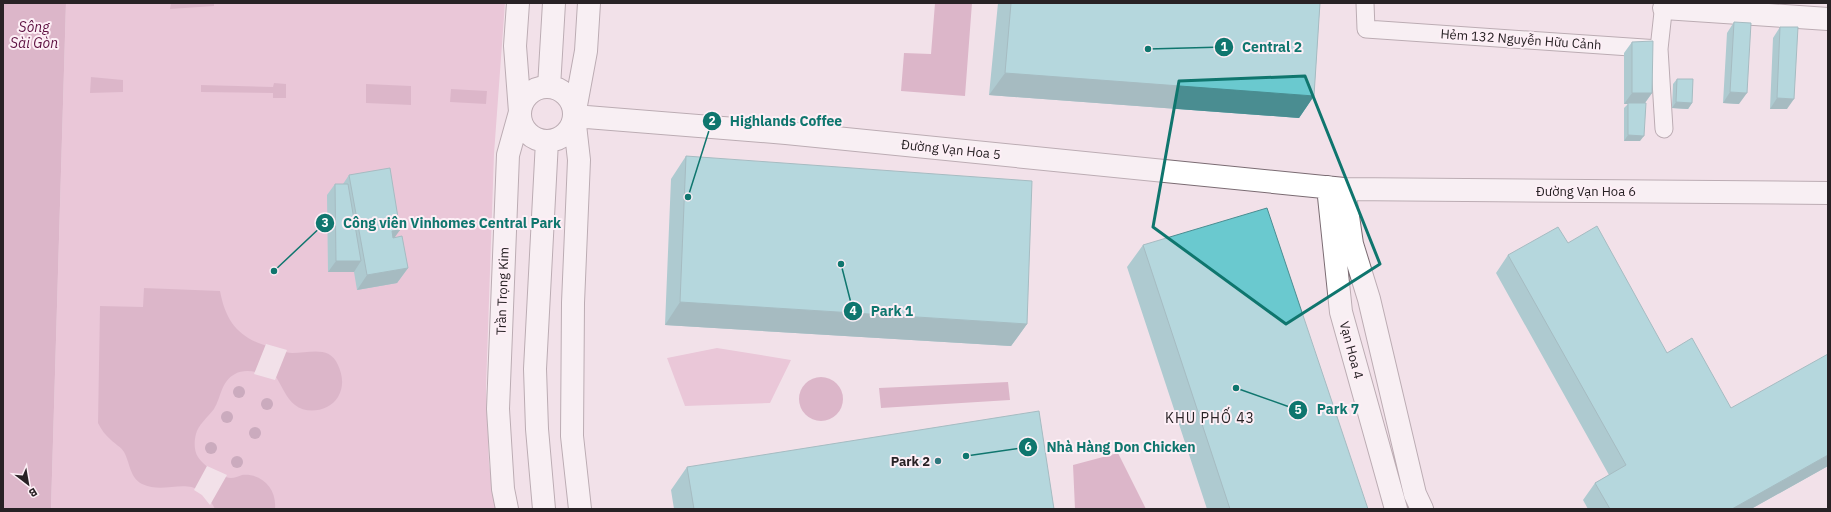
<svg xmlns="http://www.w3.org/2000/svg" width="1831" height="512" viewBox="0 0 1831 512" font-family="'IBM Plex Sans',sans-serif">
  <rect width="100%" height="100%" fill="#f2e1e9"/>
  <!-- green -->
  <path fill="#dfa7c4" d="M66,3H505L494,154L486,388L489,464L496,509H51Z
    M717,348L791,360L770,403L685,406L667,358Z"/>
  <!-- water -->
  <path fill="#c282a3" d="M3,3H66L51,509H3Z
    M171,3H214V6L170,9Z
    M935,3H972L965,96L901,91L904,53L931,54Z
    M91,77L123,80V92L90,93Z
    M274,83L286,84V98H273V93L201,92V85L273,87Z
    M366,84L411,86V105L366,103Z
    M451,89L487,91L486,104L450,102Z
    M144,288L220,291C226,323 240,339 271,347C278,349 285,353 292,353C309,353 330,345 338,365C343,376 344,387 338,397C330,411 307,415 295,405C286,398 282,386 276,377C263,374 247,367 235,374C221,381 221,398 214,409C208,417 198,425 196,434C194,441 194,451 198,457C204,466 220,477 231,478C234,478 239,476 242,475C262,473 277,489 275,509H215C195,469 169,497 142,484C130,478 130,463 124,452C121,447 115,444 111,440C105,435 101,429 98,423L100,306L143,307Z
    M799 399a22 22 0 1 1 44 0a22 22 0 1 1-44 0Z
    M1008,382L1010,400L881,408L879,388Z
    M1118,453L1146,509H1075L1073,465Z"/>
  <!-- pier -->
  <path fill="#f2e1e9" d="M266,344L287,350L275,380L254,374Z
    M207,466L227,475L210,505L202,495L194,490Z"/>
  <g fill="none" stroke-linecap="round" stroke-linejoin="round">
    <defs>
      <path id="service" d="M1365,3L1366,29L1659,49L1664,3
        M1659,49L1664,129"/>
      <path id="minor" d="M1664,8L1828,19
        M549,87L554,3
        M520 114a27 27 0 1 1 54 0a27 27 0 1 1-54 0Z
        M574,116L786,133L1344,189L1828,193
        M1328,187L1341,312L1396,509
        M1344,189L1352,244L1369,299L1415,494L1422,509
        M507,509L503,489L498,409L508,155L520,112L515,46L518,3
        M544,509L537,429L535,369L547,141
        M580,509L572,436L573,303L579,160L574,116L586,51L589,3"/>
    </defs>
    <!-- service casing -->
    <use href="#service" stroke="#7a6b72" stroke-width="19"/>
    <!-- minor casing -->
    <use href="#minor" stroke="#7a6b72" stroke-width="24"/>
    <!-- service -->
    <use href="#service" stroke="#fff" stroke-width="17"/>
    <!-- minor -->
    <use href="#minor" stroke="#fff" stroke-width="22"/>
  </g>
  <!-- trees -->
  <g fill="#9c6989">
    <circle cx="239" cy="392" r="6"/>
    <circle cx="267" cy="404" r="6"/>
    <circle cx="227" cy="417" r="6"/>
    <circle cx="255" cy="433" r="6"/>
    <circle cx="211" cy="448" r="6"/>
    <circle cx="237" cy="462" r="6"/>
  </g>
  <!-- wall -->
  <path fill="#5badb2" d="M998,3H1320L1314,96L1299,118L989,95Z
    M1734,22L1739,104L1723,103L1727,33Z
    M1780,27L1787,109H1770L1773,38Z
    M1632,42L1652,93L1645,103L1640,141H1624V108L1628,104H1624V53Z
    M1677,79L1692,103L1688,109L1672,108L1673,84Z
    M686,156L1027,324L1011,346L665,325L671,179Z
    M349,175L395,237L408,268L397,283L357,290L354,272H328L327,195L335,184H343Z
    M1568,243L1667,353L1731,408L1828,466L1751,509H1588L1583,500L1595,483L1609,475L1496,273L1508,255Z
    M1143,245L1368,509H1207L1127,267Z
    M687,467L1054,509H674L671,490Z"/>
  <!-- shaded-wall -->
  <path fill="#4a8d91" d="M1005,73L1314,96L1299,118L989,95Z
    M1730,92L1747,93L1739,104L1723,103Z
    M1632,93H1652L1644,104L1628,103V104H1624Z
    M1777,98L1794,99L1787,109H1770Z
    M1676,102L1692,103L1688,109L1672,108Z
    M1628,135L1644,136L1640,141H1624Z
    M400,230L390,244L392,231Z
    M336,261H361L354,272H328Z
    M408,268L397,283L357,290L367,275Z
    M680,302L1027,324L1011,346L665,325Z
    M1828,455V466L1751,509H1732Z"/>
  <!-- building -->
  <path fill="#6ac9cf" stroke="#4a8d91" d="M1011,3H1320L1314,96L1005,73Z
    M1734,22L1751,23L1747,93L1730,92Z
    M1780,27H1798L1794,99L1777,98Z
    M1653,41L1652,93H1632V42Z
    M1677,79H1693L1692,103L1676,102Z
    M1628,103H1646L1644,136L1628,135Z
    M686,156L1032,181L1027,324L680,302Z
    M390,168L400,230L392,231L393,238L402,236L408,268L367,275L349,175Z
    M335,184H348L361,261H336Z
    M1267,208L1368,509H1230L1143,245Z
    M1597,226L1667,353L1692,338L1731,408L1828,354V455L1732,509H1610L1595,483L1626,465L1508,255L1558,227L1568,243Z
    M1039,411L1054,509H694L687,467Z"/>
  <!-- marked area -->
  <path d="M0 0H1831V512H0ZM1305,76L1380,264L1286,324L1153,227L1179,81Z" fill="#f2e1e9" fill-opacity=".55" fill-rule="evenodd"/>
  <path fill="none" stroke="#0f766e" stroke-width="3" stroke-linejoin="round" d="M1305,76L1380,264L1286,324L1153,227L1179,81Z"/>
  <!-- markers -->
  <circle fill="#2f787d" stroke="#fdeff6" stroke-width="1.5" cx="938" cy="461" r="4"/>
  <g text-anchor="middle" stroke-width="4" stroke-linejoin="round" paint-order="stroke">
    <!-- street labels -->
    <g font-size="13" fill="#282225" stroke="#fdeff6">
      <text transform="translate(1521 39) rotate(4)" y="5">Hẻm 132 Nguyễn Hữu Cảnh</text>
      <text transform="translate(951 149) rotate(6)" y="5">Đường Vạn Hoa 5</text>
      <text x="1586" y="196">Đường Vạn Hoa 6</text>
      <text transform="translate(502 291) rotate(-88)" y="5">Trần Trọng Kim</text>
      <text transform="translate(1352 350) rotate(75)" y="5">Vạn Hoa 4</text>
    </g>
    <!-- poi labels -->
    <g font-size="13" font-weight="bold" fill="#282225" stroke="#fdeff6" text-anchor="end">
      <text x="930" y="466">Park 2</text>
    </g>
    <!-- water labels -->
    <g font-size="14" font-style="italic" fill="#5e1142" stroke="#fdeff6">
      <text x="34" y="32">Sông<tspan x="34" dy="16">Sài Gòn</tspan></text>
    </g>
    <!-- neighbourhood labels -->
    <g font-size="14" letter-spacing="1" fill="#282225" stroke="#fdeff6">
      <text x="1210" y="423">KHU PHỐ 43</text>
    </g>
  </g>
  <!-- callouts -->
  <path fill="none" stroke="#0f766e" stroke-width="1.5" d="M1148 49L1224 47M688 197L712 121M274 271L325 223M841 264L853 311M1236 388L1298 410M966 456L1028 447"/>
  <g fill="#0f766e" stroke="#fdeff6" stroke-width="1.5">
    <circle cx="1148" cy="49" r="4"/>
    <circle cx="688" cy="197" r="4"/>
    <circle cx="274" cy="271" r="4"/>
    <circle cx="841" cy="264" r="4"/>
    <circle cx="1236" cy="388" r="4"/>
    <circle cx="966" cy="456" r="4"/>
    <circle cx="1224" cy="47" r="10"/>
    <circle cx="712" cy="121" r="10"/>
    <circle cx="325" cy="223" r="10"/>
    <circle cx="853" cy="311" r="10"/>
    <circle cx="1298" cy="410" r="10"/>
    <circle cx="1028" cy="447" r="10"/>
  </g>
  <g font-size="12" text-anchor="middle" font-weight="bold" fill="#fff">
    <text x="1224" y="51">1</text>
    <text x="712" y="125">2</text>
    <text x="325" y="227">3</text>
    <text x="853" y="315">4</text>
    <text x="1298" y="414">5</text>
    <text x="1028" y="451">6</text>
  </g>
  <g font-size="14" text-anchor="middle" font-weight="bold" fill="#0f766e" stroke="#fdeff6" stroke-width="4" stroke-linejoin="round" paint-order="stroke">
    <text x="1272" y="52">Central 2</text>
    <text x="786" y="126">Highlands Coffee</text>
    <text x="452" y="228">Công viên Vinhomes Central Park</text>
    <text x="892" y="316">Park 1</text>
    <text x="1338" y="414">Park 7</text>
    <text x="1121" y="452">Nhà Hàng Don Chicken</text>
  </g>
  <!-- border -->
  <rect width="1831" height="512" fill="none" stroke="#282225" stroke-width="8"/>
  <!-- north arrow -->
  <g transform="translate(28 484) rotate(149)" stroke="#fdeff6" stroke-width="3" paint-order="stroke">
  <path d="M0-3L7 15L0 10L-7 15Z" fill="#282225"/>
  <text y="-6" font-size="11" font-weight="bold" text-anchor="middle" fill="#282225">B</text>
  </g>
</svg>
